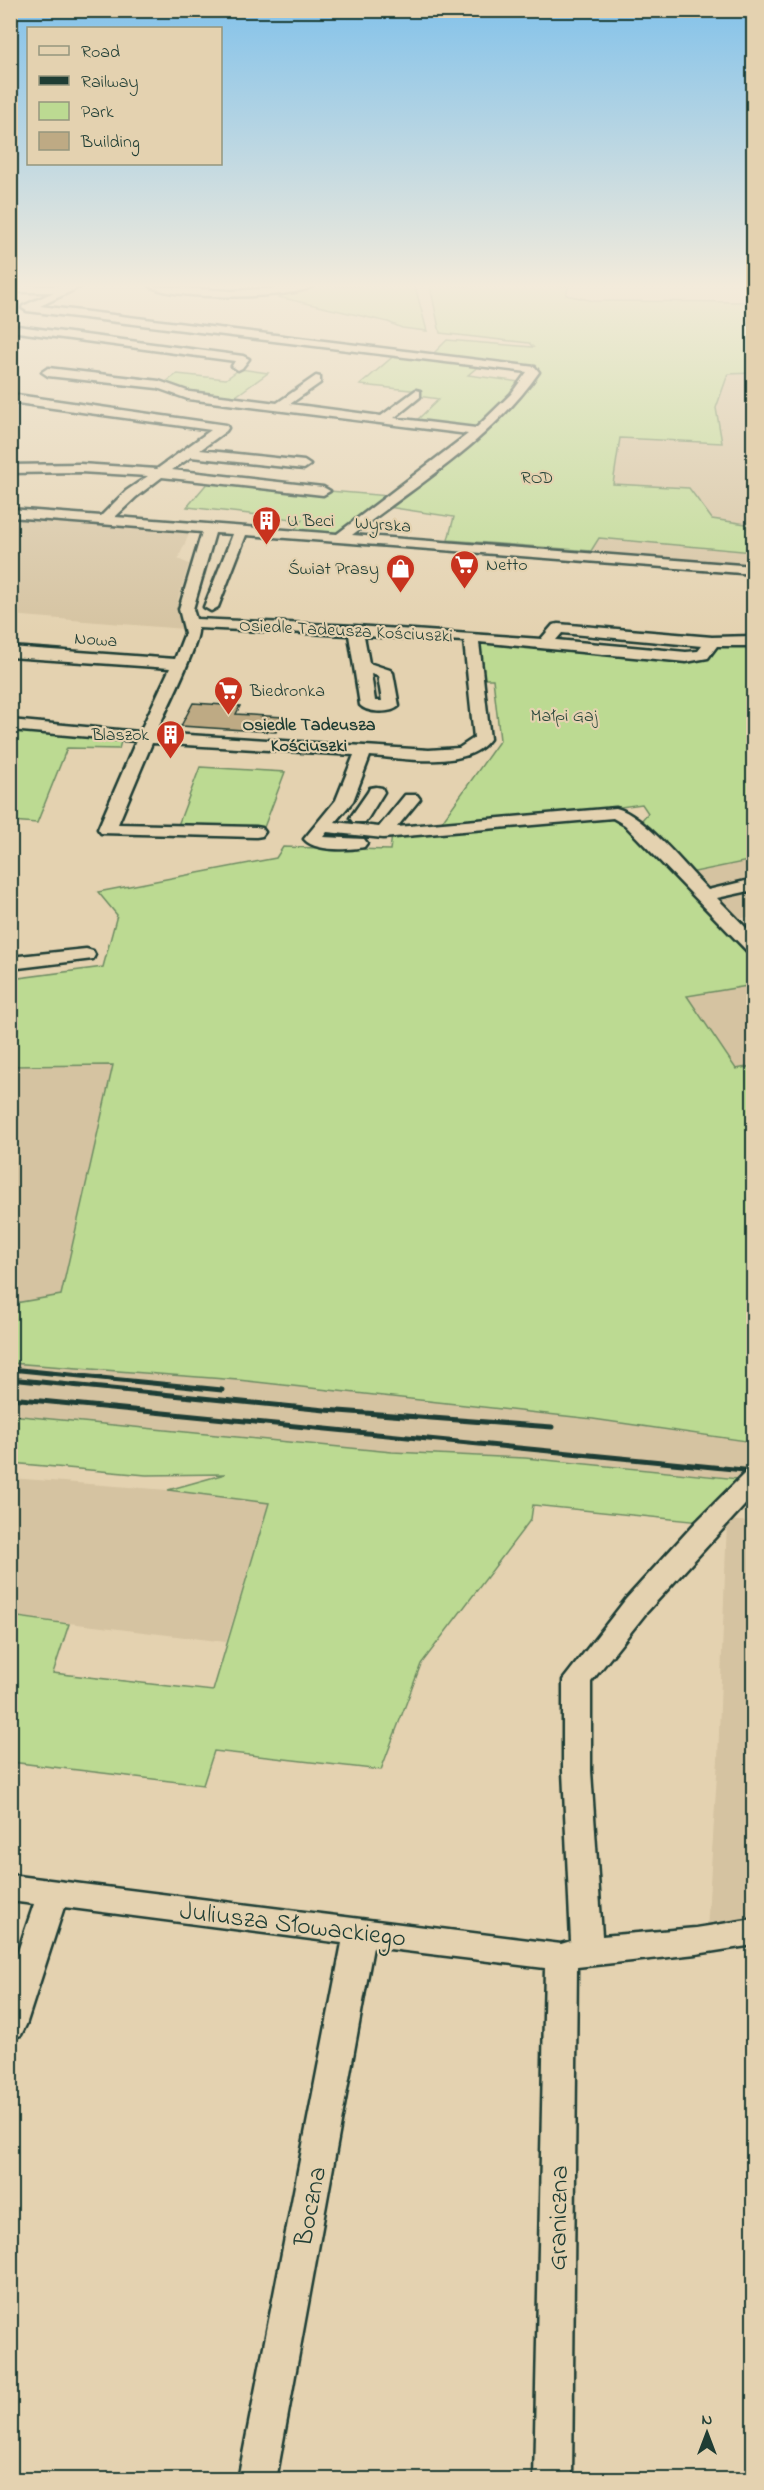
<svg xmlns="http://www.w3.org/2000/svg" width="764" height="2490" viewBox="0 0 764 2490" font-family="'Indie Flower',sans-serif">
  <rect width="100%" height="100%" fill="#e4d2b0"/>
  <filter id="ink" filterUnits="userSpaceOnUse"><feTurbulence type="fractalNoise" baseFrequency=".0167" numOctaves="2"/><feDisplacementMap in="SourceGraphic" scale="12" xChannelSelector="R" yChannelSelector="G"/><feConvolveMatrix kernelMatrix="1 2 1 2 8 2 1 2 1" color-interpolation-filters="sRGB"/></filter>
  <g filter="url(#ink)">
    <!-- built -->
    <path fill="#d5c3a1" d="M728,373H753V525L712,519L613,484L620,438L721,443L716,408Z
      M10,518L190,532L178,559L189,564L178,599L184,629L11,615Z
      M599,538L753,552V566L589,553Z
      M753,860V916L738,919L690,873Z
      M753,985V1066L736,1070L686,996Z
      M113,1064L61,1296L11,1304V1066Z
      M10,1363L238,1380L593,1419L753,1442V1461L739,1479L525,1458L392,1452L11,1415Z
      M11,1478L168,1490L269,1503L226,1642L11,1616Z
      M727,1520L753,1522V1923L707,1930L718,1759Z"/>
    <!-- green -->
    <path fill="#bcda92" stroke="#6e8c63" stroke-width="1.5" d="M317,286H415L427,331L402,328L388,322L274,296Z
      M430,286H569L566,295L594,301L753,302V373L728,374L716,408L722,443L620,438L613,484L689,488L712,519L753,525V552L599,538L591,551L448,540L454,517L388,507L483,432L533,373L431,356L447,340L533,347L529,343L440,333Z
      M396,354L481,364L468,375L520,382L474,430L416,421L439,399L417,396L420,391L360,385Z
      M240,369L268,373L233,398L170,391L163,384L177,374L226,379Z
      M209,481L390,496L339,533L294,530L302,520L187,507Z
      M476,640L709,656L717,645L747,644L753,648V860L690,873L641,821L648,813L642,804L613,808L616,812L438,827L500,740L493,679H483Z
      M10,730L122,738L119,749L67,748L37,823L11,821Z
      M200,767L285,772L263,830L177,828Z
      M612,819L629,826L753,960V985L687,996L736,1069L753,1066V1442L593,1419L238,1380L11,1363L10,1304L61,1295L113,1065L11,1066V979L103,967L117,915L98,892L276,858L283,847L390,850L392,835Z
      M10,1415L392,1452L525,1458L739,1479L701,1522L533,1505L531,1519L421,1664L381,1770L214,1751L203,1785L11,1762V1616L69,1624L53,1673L213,1691L269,1503L168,1490L225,1474L146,1475L11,1463Z"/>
    <!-- building -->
    <path fill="#beaa84" stroke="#1f3d34" stroke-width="1.5" d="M193,703L240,706L236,714L283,717L276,732L181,726Z"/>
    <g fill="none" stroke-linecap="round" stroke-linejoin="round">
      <defs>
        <path id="minor" d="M10,286H82L40,306L535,367L539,372C492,440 417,485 352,535L754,566V574L246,535L218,607L211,611L204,607L233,534L215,533L193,609L196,619L356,626L541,639L553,625L558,624L712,637L754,636V646H717L708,658L686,662L479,642L490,739C467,771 404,758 370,756L353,801L335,822L379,827L405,795H417L420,799L397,827L616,808C644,815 686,867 708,890L754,879V890L717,898L754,936V953L747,951L625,825L613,818L383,838L327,832L323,837L364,839L367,843L364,847C349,850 315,852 304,839L336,800L354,755L152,743L118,824L256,827L262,828L265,832L262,836L256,837L101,833L98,829L136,741L10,730V720L140,732L170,668L10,657V647L175,659L185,633L179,609L202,532L10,517V509L101,516L126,491L148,476L80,472L10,473V465L80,464L157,469L211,430L10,402V394L226,425L228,428L226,431L200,450L304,461L310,465L304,469L191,457L172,470L323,487L330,491L323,495L162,477L136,497L115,517L337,534L468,434L188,399L157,388L48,376L42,372L48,368L159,381L190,392L277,403L316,376L320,377V383L290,404L381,416L416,390L420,391V397L394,418L476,428L511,394L527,372L27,311L22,308L23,306L54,292H10ZM198,628L349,635L360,705C367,713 391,714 399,706L393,673L390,670L369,663L364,636L464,641L474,738L459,748L429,750L156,733C164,715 201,641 198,628ZM562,633L702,646L698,651L686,652L556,640ZM371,674L378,676L382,701H375Z
          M150,286L232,291L313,286C292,300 170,300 150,286Z
          M10,325L243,356L249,359L242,368L238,370L232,366L235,361L10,331Z
          M376,787L382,788L384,792L368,818L365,822H353L350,818L368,792L370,788Z
          M86,949L93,951L95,955L93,959L10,969V957Z
          M754,1470V1495L646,1613L591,1682V1771L602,1936L696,1928L754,1919V1945L696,1954L577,1967L572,2480H534L545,1968L373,1947L276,2480H238L342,1943L64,1907L26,2025L21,2035L10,2039V1975L34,1904L10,1901V1875L561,1944L571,1941L563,1771V1680L626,1599L696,1522L745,1473Z"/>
      </defs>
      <!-- minor casing -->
      <use href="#minor" stroke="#1f3d34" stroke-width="5"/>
      <!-- minor -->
      <use href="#minor" fill="#e4d2b0" fill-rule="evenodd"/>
      <!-- rail -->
      <path stroke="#1f3d34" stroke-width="5" d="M10,1369L222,1390
        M10,1379L325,1410L552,1427
        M10,1398L754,1471"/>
    </g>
  </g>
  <!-- sky -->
  <linearGradient id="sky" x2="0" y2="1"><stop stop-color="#83c2ea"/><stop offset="0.45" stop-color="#f3ebdb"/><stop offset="1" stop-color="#f3ebdb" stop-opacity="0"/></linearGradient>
  <rect width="764" height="635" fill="url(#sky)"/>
  <!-- icons -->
  <defs>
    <symbol id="building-pin" viewBox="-11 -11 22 30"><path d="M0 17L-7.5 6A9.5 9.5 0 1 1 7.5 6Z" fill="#c8321e" stroke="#e4d2b0"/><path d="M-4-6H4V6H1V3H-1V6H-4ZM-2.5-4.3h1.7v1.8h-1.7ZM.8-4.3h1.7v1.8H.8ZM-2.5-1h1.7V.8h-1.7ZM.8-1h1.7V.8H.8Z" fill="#fff"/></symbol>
    <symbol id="supermarket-pin" viewBox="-11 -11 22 30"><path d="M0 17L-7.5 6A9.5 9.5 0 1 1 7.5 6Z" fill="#c8321e" stroke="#e4d2b0"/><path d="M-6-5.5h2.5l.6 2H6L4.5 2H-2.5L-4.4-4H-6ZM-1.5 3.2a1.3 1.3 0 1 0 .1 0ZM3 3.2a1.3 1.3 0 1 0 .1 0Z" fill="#fff"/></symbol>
    <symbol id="shop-pin" viewBox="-11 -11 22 30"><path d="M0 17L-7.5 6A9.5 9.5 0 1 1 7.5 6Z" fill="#c8321e" stroke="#e4d2b0"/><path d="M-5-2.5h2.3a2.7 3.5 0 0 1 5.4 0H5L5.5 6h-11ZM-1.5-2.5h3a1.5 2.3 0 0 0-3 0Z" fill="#fff"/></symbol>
  </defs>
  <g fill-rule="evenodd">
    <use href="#building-pin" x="250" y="504" width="33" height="45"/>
    <use href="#supermarket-pin" x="448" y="548" width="33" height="45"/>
    <use href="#shop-pin" x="384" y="552" width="33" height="45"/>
    <use href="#supermarket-pin" x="212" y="674" width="33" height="45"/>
    <use href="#building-pin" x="154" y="718" width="33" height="45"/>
  </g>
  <g text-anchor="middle" stroke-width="4.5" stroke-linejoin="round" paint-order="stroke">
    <!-- far-park labels -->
    <g font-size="18" fill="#274539" stroke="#e4d2b0">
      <text x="537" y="483">ROD</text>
      <text x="564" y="721">Małpi Gaj</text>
    </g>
    <!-- far-poi labels -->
    <g font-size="18" fill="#1f3d34" stroke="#e4d2b0" text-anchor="start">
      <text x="287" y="526">U Beci</text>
      <text x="486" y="570">Netto</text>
      <text x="379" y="574" text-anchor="end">Świat Prasy</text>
      <text x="250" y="696">Biedronka</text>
      <text x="149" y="740" text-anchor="end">Blaszok</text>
    </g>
    <!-- far-street labels -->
    <g font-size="18" fill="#1f3d34" stroke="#e4d2b0">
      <text transform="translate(383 524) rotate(4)" y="6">Wyrska</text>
      <text transform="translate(346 630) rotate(3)" y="6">Osiedle Tadeusza Kościuszki</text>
      <text transform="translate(96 639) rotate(4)" y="6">Nowa</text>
    </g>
    <!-- far-neighbourhood labels -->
    <g font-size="18" font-weight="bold" fill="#1f3d34" stroke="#e4d2b0">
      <text x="309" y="730">Osiedle Tadeusza<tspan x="309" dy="21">Kościuszki</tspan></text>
    </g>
    <!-- near-street labels -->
    <g font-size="26" fill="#1f3d34" stroke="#e4d2b0">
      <text transform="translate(293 1923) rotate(7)" y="9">Juliusza Słowackiego</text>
      <text transform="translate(309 2206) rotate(-79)" y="9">Boczna</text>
      <text transform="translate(557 2218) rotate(-89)" y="9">Graniczna</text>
    </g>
  </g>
  <!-- margin -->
  <rect width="764" height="2490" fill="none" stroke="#e4d2b0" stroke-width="36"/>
  <rect x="18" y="18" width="728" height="2454" fill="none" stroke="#1f3d34" stroke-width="2" filter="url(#ink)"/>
  <!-- legend -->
  <rect x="27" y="27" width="195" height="138" fill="#e4d2b0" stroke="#95967e" stroke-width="1.5"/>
  <rect x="39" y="46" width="30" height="9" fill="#e4d2b0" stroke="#95967e" stroke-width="1.5"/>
  <text x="81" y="57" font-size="18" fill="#1f3d34">Road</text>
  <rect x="39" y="76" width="30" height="9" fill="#1f3d34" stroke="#95967e" stroke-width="1.5"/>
  <text x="81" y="87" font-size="18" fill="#1f3d34">Railway</text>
  <rect x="39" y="102" width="30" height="18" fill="#bcda92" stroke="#95967e" stroke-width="1.5"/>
  <text x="81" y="117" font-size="18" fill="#1f3d34">Park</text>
  <rect x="39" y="132" width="30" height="18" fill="#beaa84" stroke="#95967e" stroke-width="1.5"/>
  <text x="81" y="147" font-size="18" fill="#1f3d34">Building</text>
  <!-- north arrow -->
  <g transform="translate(707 2433)" stroke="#e4d2b0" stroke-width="4.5" paint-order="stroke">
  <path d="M0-4.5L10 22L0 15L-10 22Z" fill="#1f3d34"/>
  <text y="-9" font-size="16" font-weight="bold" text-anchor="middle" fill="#1f3d34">N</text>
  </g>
</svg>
